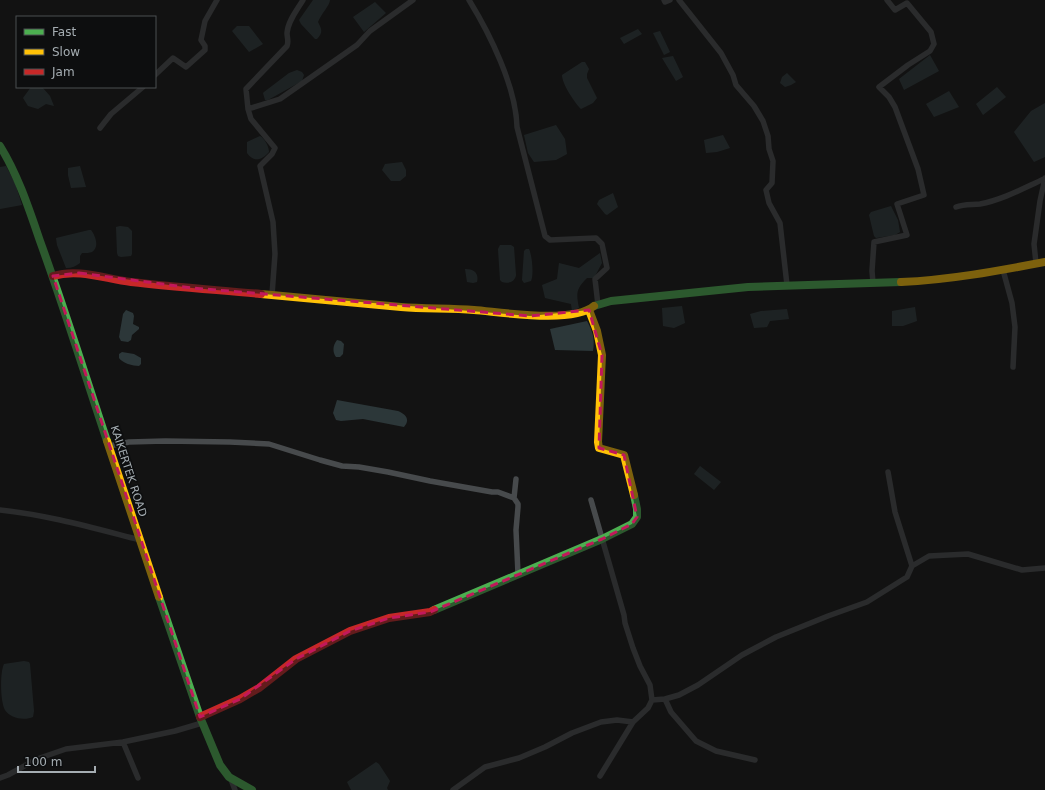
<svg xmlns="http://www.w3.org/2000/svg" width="1045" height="790" viewBox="0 0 1045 790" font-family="'DejaVu Sans',sans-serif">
  <rect width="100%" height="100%" fill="#131313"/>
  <!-- water -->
  <path fill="#2c3739" d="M313,0H330C330,5 321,14 318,22C322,30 323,32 317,39H315L301,24L299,20Z
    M375,2L386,13L364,32L353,17Z
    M237,26H249L263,44L249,52L232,31Z
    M638,29L642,34L624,44L620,38Z
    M660,31L670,52L664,55L653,33Z
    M930,55L939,71L904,90L899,79Z
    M673,56L683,77L676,81L662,58Z
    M582,62H585L589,69L587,74V78L597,98L593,103L581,109C575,103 562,84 562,75Z
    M297,70L302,72L304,75L302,81L268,100H265L263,93L264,92L289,73Z
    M787,73L796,82L791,85L785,87L780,83L782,77Z
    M31,87H42L50,96L54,106L46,104L38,109L28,106L23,98Z
    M997,87L1006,97L983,115L976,104Z
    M949,91L959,107L934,117L926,104Z
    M1045,103V157L1034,162L1014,132L1031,111Z
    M556,125L565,139L567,154L556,160L534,162L528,153L524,135Z
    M723,135L730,148L717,152L706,153L704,140Z
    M260,136C265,139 269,147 269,152C262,160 254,163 247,153V142Z
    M402,162L406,170V176L400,181H391L382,170L385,164Z
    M6,166L15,183L22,205L0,209V167Z
    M80,166L86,187L71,188L68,175V168Z
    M613,193L618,207L607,215L605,214L597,204L599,200Z
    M891,206L898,220L900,232L895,235L876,238L874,236L869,215L871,212Z
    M120,226L128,227L132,231V254L131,256L121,257L118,256L117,253L116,227Z
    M89,230H91C95,235 100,247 92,252C90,253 85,253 82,253L80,256V263C76,266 72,268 66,268L57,245L56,238Z
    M500,245H511L514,247L516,275C515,282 508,284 502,282L500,280L498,249Z
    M526,249H529C532,255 534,275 531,281L524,283L522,280L524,251Z
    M600,253L602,263L594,278H587C576,289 576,293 579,308L572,311L571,304L545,298L542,285L557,279L559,263L579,268Z
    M465,269C474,269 479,273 477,282L473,283L467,282Z
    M682,306L685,323L674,328L663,326L662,308Z
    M915,307L917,321L903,326H892V311Z
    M787,309L789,319L770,321L767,327L754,328L750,314L761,311Z
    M126,310L133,313L134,316L133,324L139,327V329L132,335L131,340L128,342L121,341L119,337L123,314Z
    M587,321C593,332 595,339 593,351L555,350L550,329Z
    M337,340L341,341L344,344L343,354L340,357H336C332,352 333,345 337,340Z
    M122,352L134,354L141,358V364L139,366C133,366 122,363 119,358V354Z
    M337,400L398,411C405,414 411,419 404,427L363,419L341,421L336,420L333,413Z
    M700,466L721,482L714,490L694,474Z
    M24,661L29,662L30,664L34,711L33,717C24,721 10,718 5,710C0,701 0,672 4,664Z
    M376,762L379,764L390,781L387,788L388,790H351L347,782Z"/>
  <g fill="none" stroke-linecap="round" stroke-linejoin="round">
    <!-- street -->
    <path stroke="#474a4c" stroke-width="5.5" d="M469,0C490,34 516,87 517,127L545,236L550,240L596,238L602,244L607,268L595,279L598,305
      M664,0L665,2L670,0
      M679,0L721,53L733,75L736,85L754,106L763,121L768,136L769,149L773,161L772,183L766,190L769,203L780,223L787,285
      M155,75L173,58L186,67L205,50V46L201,40L205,21L217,0
      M248,109L246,89L287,46C289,41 287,38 287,33C288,21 297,10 303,0
      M100,128L111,114L143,87
      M956,207C964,204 972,205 980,204C1002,200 1024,188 1044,179
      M1036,263L1034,244L1040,201L1045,178
      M1003,270L1012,303L1015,327L1013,367
      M873,283L872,271L874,242L907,235L897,204L924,195L918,169L895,107L889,97L879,87L908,65L930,51L934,44L931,32L907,3L895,10L887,0
      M272,295L275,254L273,222L260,166L272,154L275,148L251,119L248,109L280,99L357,45L370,31L413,0
      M109,446L129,442L165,441L230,442L269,444L320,460L342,466L359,467L388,472L430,481L492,492H498L514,498L516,479
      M514,498L518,504V507L516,530L518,574
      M591,500L624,615L625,623L633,648L640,666L650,685L652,700L665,699L679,695L698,685L742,655L776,637L828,616L867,602L907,577L912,566L895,512L888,472
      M0,510C48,515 93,528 140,540
      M912,566L929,556L968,554L1022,570L1045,568
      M665,699L671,712L696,741L716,751L755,760
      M123,742L138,778
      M600,776L633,722
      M230,777L235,790
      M0,778L8,775L37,759L66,749L123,742L175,731L202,723
      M453,790L485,767L519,758L545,747L572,733L601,722L617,720L633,722L648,708L652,700"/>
    <!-- fast -->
    <path stroke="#4caf50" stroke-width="8" d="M0,146C18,175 29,209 40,241C64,307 85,375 107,441
      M594,306L611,301L748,287L901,282
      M159,597L200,717L220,765L229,777L252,790
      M434,610L602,539L632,524L637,517V509L634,495"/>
    <!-- slow -->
    <path stroke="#ffc107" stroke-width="8" d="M901,282C949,280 997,271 1045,262
      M261,294C308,298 354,303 401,307C425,309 450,308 474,310C501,312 572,324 594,306
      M589,310L597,331L602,355L598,442L599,448L624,455L634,495
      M107,441L159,597"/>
    <!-- jam -->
    <path stroke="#c62828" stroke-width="8" d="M53,276C79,268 105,279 131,282C174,287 218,290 261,294
      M200,717L240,699L259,688L296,659L350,631L389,618L430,612L434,610"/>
  </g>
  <!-- marked area -->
  <path d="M0 0H1045V790H0ZM79,273L192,288L530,316L589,310L602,355L599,448L624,455L637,517L632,524L602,539L430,612L389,618L350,631L296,659L240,699L200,717L53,276Z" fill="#131313" fill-opacity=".55" fill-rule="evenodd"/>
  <path fill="none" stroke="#c2185b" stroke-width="3" stroke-dasharray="8 5" stroke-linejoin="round" d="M79,273L192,288L530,316L589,310L602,355L599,448L624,455L637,517L632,524L602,539L430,612L389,618L350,631L296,659L240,699L200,717L53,276Z"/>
  <g text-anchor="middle" stroke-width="3.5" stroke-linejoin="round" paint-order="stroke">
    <!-- street labels -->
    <g font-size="11" fill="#a5adb2" stroke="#0d0e0f">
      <text transform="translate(129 471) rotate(72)" y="4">KAIKERTEK ROAD</text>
    </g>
  </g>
  <!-- legend -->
  <rect x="16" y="16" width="140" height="72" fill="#0d0e0f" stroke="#4a4e50"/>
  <rect x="24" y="29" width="20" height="6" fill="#4caf50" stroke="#4a4e50"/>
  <text x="52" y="36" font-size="12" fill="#a5adb2">Fast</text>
  <rect x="24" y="49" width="20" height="6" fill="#ffc107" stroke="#4a4e50"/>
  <text x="52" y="56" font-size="12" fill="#a5adb2">Slow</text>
  <rect x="24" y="69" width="20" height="6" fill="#c62828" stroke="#4a4e50"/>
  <text x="52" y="76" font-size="12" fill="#a5adb2">Jam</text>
  <!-- scale -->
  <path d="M18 766v6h77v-6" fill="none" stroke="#a5adb2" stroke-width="2"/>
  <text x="24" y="766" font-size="12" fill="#a5adb2" stroke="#0d0e0f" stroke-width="3" paint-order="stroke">100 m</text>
</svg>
